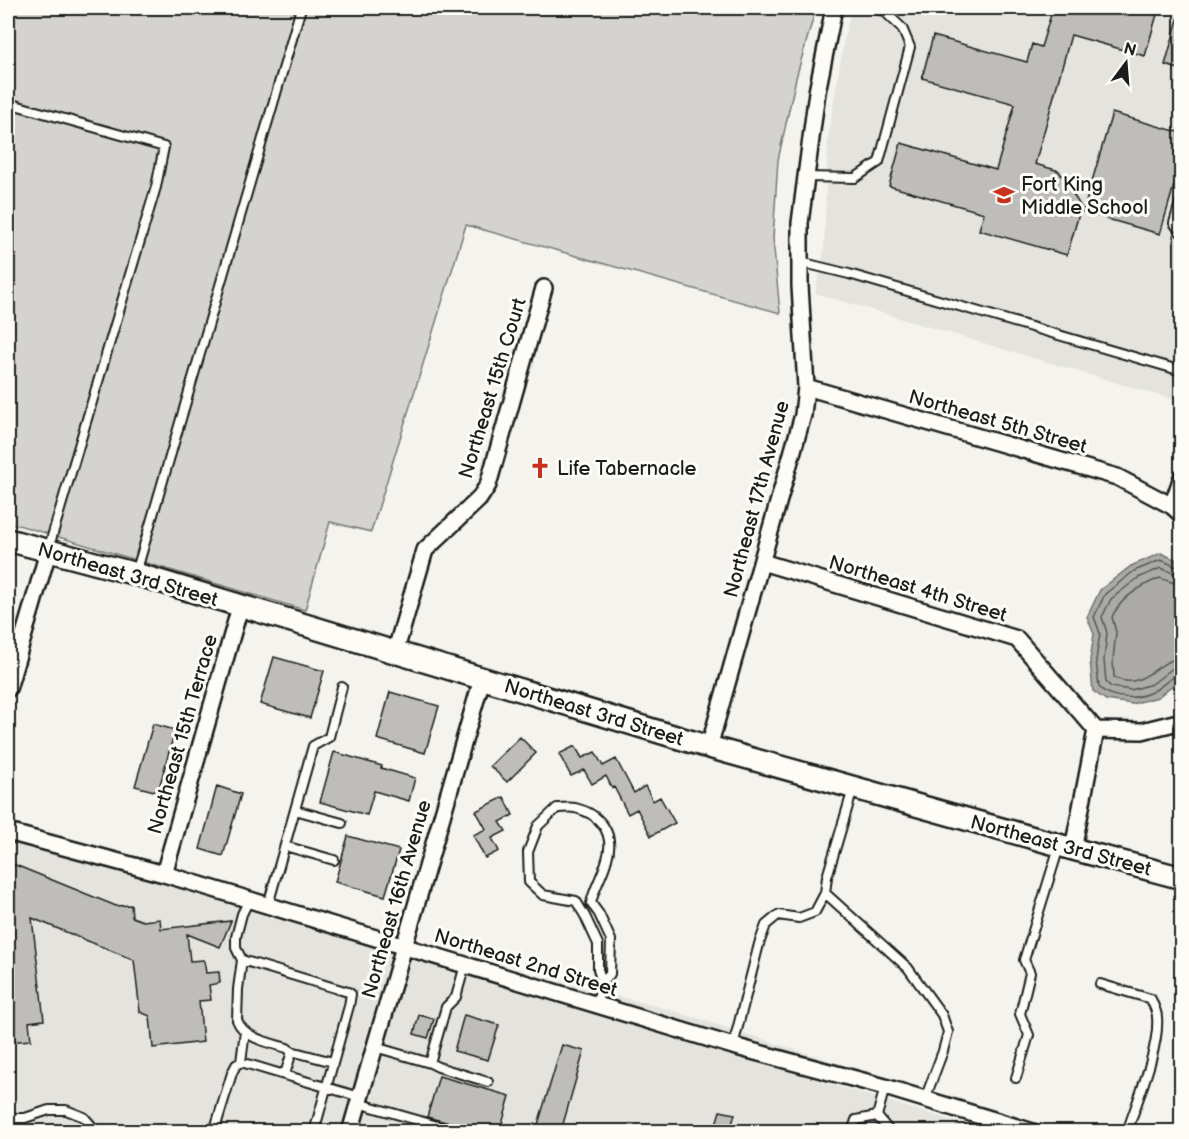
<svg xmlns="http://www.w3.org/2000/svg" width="1189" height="1139" viewBox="0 0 1189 1139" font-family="'Balsamiq Sans',sans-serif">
  <rect width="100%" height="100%" fill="#f4f3ee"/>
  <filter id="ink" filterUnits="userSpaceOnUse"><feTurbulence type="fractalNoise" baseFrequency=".0167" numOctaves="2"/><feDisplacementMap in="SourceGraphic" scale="12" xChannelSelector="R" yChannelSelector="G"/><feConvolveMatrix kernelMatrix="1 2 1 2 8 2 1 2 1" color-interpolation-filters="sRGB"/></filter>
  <g filter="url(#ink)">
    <!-- built -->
    <path fill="#e4e3de" d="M852,8H1181V402L815,293L824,252L828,138L845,34Z
      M8,840L162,881L395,952L342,1131H8Z
      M459,955L671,1010L1052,1131H1042Z
      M409,957L987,1131L357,1132Z"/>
    <!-- green -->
    <path fill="#d4d3cf" stroke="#787876" stroke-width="1.5" d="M8,8H816L796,78L778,160L773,238L780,313L466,225L371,532L330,522L305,610L8,522Z"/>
    <!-- water -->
    <path fill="#abaaa6" stroke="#72716f" stroke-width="1.5" d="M1161,553L1181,562V678L1158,697L1132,704L1106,700L1093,691L1090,660L1094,634L1087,617L1100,590L1131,566Z"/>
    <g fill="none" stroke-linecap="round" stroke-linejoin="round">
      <!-- shore -->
      <path stroke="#555553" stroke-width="1.5" d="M1182,567H1177L1161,560L1134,571L1105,594L1094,617L1100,633L1096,660L1099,687C1113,701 1140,700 1157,689C1165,684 1172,675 1182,674
        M1182,575L1176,574L1161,568L1138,578L1111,599L1102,617L1107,633L1104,660L1106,682L1111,687L1131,690L1152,684L1173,668L1182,667
        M1182,584L1174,583L1160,578C1140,586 1121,597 1112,617L1116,632L1113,660L1114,677C1142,693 1157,659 1182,658"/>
    </g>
    <!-- building -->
    <path fill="#bebdba" stroke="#1c1c1c" stroke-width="1.5" d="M1053,8H1146L1158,11L1145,56L1071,35L1035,164L1059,171L1081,207L1067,255L979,230L984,213L889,186L901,143L996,170L1015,104L922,78L933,36L1027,62L1032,44L1041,47Z
      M1178,19H1182V70L1165,65Z
      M1112,113L1182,133V158L1160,234L1083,212Z
      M274,657L324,671L310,718L260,704Z
      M390,692L439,706L425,753L377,739Z
      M153,724L175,730L158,792L135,786Z
      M520,737L536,753L507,782L490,766Z
      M575,746L582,758L595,752L603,766L616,759L634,793L645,786L653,801L660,797L675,823L651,836L637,809L628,814L614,787L612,788L606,776L592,784L584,770L571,776L559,754Z
      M334,752L382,766L381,768L415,778L409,801L374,791L367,815L320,802Z
      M217,786L241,794L223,856L200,849Z
      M504,797L513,815L500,822L506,831L492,838L499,851L485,858L473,835L486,829L476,811Z
      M348,836L399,850L385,896L335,882Z
      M8,862L116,906L131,905L132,917L143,921L160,919L161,929L231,921L220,947L187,934L190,961L204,960L206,973L219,972L220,983L209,985L211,1000L199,1001L203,1042L153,1048L150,1016L140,1012L134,960L32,918L44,1020L29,1022L31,1040L8,1042Z
      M419,1015L434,1019L428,1038L414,1034Z
      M464,1015L499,1025L488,1060L454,1051Z
      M562,1045L584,1051L561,1131H536Z
      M439,1076L510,1096L500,1131H479L427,1117Z
      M720,1111L735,1114L730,1131H714Z"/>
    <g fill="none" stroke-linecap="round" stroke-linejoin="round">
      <defs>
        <path id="lane" d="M8,103L164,147L156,187L48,550
          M806,177L855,178L879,162L910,47L902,28L884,11L872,8
          M1182,196L1174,223L1182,234
          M800,262L849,274L1182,371
          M136,573L301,8
          M853,789L827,877L825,893L908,968L942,1015L948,1032L943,1051L925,1099
          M295,810L342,823
          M285,846L334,860
          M268,905L313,746L329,737L342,687
          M242,960L348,992L351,994L349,1006L314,1132
          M1100,984L1151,999C1153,1005 1157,1011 1157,1017C1160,1047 1137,1101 1127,1132
          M596,1005L602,983L610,974L611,940L599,914L591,903C595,886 603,875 607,859C615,834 601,814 575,808C570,807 562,808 557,808L538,826L528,852L529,882L543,895L576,901L585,916L598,944V969L602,983
          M733,1046L759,944L766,925L778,915L799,918L815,912L825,893
          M375,1047L430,1063L446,1007L456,997L465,965
          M291,1051L333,1062
          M241,1062L245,1031
          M430,1063L438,1067L488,1082
          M281,1074L360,1097
          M1016,1078L1029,1035L1020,1014L1030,973L1024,960L1059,847
          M885,1087L877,1116L890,1132
          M358,1103L441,1127L449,1132
          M8,1115L16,1118H25L49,1110H66L84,1117L97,1132
          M214,1132L232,1073L236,1065L241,1062L281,1074L286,1071L291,1055V1051L287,1048C271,1043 244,1039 237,1020L238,989L242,960L236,948V937L242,914L249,900
          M852,1132L856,1120L877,1116"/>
        <path id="street" d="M806,387L1117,477L1172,506
          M1182,477L1172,506L1182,515
          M762,562L1017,639L1096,730
          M395,653L425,550L479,499L488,485L544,288
          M8,689L48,552
          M1096,730L1142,731L1182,721
          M709,747L803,415L806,387L800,286V223L817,92L834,8
          M8,832L164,874L733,1046L885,1087L1033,1132
          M1073,849L1096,730
          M164,874L240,607
          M350,1132L482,679"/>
        <path id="secondary" d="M8,540L136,574L709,747L1073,849L1182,878"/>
      </defs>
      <!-- lane casing -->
      <use href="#lane" stroke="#1c1c1c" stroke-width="12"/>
      <!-- street casing -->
      <use href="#street" stroke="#1c1c1c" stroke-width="20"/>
      <!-- secondary casing -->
      <use href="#secondary" stroke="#1c1c1c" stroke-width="26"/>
      <!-- lane -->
      <use href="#lane" stroke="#fdfcf7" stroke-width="8"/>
      <!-- street -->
      <use href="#street" stroke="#fdfcf7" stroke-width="15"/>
      <!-- secondary -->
      <use href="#secondary" stroke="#fdfcf7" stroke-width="21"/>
    </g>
  </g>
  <!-- icons -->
  <defs>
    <symbol id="school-bare" viewBox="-9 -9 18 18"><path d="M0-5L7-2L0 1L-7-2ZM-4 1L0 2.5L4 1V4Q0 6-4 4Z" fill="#c8321e" stroke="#fdfcf7" stroke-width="2.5" paint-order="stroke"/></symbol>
    <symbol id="church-bare" viewBox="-9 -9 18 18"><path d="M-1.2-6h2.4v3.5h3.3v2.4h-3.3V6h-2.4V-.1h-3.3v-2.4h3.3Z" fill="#c8321e" stroke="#fdfcf7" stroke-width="2.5" paint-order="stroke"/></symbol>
  </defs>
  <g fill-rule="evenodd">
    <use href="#school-bare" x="989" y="180" width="30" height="30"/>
    <use href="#church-bare" x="525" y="453" width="30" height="30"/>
  </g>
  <g text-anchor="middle" stroke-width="6" stroke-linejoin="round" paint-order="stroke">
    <!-- poi labels -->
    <g font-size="20" fill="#1c1c1c" stroke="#fdfcf7" text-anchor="start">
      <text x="1021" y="191">Fort King<tspan x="1021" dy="23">Middle School</tspan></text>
      <text x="557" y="475">Life Tabernacle</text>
    </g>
    <!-- street labels -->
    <g font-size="20" fill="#1c1c1c" stroke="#fdfcf7">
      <text transform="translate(492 388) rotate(-73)" y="7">Northeast 15th Court</text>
      <text transform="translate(998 421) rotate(16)" y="7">Northeast 5th Street</text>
      <text transform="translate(756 499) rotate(-75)" y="7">Northeast 17th Avenue</text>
      <text transform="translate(128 574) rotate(16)" y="7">Northeast 3rd Street</text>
      <text transform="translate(918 588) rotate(17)" y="7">Northeast 4th Street</text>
      <text transform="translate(594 712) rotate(17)" y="7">Northeast 3rd Street</text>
      <text transform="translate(182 734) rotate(-74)" y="7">Northeast 15th Terrace</text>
      <text transform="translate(1061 845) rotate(15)" y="7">Northeast 3rd Street</text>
      <text transform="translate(396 899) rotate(-74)" y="7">Northeast 16th Avenue</text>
      <text transform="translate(526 962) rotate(17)" y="7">Northeast 2nd Street</text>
    </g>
  </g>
  <!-- margin -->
  <rect width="1189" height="1139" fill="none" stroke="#fdfcf7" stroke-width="30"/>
  <rect x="15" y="15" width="1159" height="1109" fill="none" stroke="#1c1c1c" stroke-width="2" filter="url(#ink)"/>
  <!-- north arrow -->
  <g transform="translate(1126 63) rotate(16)" stroke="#fdfcf7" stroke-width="4.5" paint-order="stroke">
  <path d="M0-4.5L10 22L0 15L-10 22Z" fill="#1c1c1c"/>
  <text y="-9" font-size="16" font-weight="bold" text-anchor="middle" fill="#1c1c1c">N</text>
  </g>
</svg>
